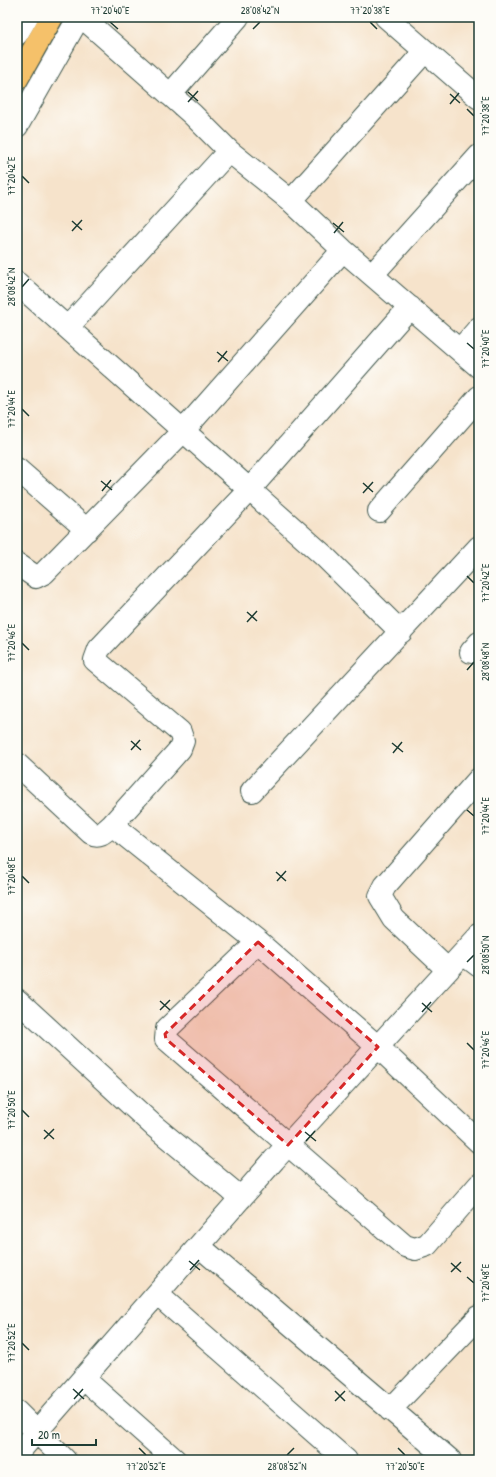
<svg xmlns="http://www.w3.org/2000/svg" width="496" height="1477" viewBox="0 0 496 1477" font-family="'Patrick Hand',sans-serif">
  <rect width="100%" height="100%" fill="#fdfcf7"/>
  <filter id="ink" filterUnits="userSpaceOnUse"><feTurbulence type="fractalNoise" baseFrequency=".025" numOctaves="2"/><feDisplacementMap in="SourceGraphic" scale="8" xChannelSelector="R" yChannelSelector="G"/><feConvolveMatrix kernelMatrix="1 2 1 2 8 2 1 2 1" color-interpolation-filters="sRGB"/></filter>
  <filter id="wash" filterUnits="userSpaceOnUse"><feTurbulence type="fractalNoise" baseFrequency=".012" numOctaves="4" result="noise"/><feDisplacementMap in="SourceGraphic" scale="16" xChannelSelector="R" yChannelSelector="G"/><feGaussianBlur stdDeviation="0.9" result="paint"/><feColorMatrix in="noise" values="0 0 0 0 0 0 0 0 0 0 0 0 0 0 0 0 0 1.4 0 .05"/><feComposite in="paint" operator="in"/></filter>
  <g filter="url(#wash)">
    <rect width="100%" height="100%" fill="#f6e3cb"/>
  </g>
  <g filter="url(#ink)">
    <g fill="none" stroke-linecap="round" stroke-linejoin="round">
      <defs>
        <path id="minor" d="M82,17L192,114L229,151L291,201L343,250L479,367
          M386,17L479,98
          M17,34L27,17
          M170,95L238,17
          M17,126L79,17
          M291,201L425,51
          M373,274L479,156
          M17,283L323,555L401,632
          M68,327L229,151
          M460,350L479,328
          M17,469L87,530
          M379,511L479,397
          M17,564L36,577L44,573L184,430L343,250
          M471,652L479,643
          M17,764L91,833C100,838 105,831 112,825L258,942L378,1047L479,1142
          M252,791L479,547
          M112,825L180,749L183,741L180,732L95,660L99,649L250,489L410,307
          M258,942L167,1029L166,1039L405,1246L415,1249L427,1245L479,1185
          M463,954L479,966
          M448,970L394,919L380,896L385,886L479,779
          M17,1000L154,1126L241,1198
          M199,1246L450,1460
          M158,1295L346,1460
          M84,1379L175,1460
          M390,1410L479,1317
          M17,1412L65,1460
          M17,1454L274,1160L479,936"/>
        <path id="highway" d="M17,79L52,17"/>
      </defs>
      <!-- minor casing -->
      <use href="#minor" stroke="#3f564b" stroke-width="24"/>
      <!-- highway casing -->
      <use href="#highway" stroke="#3f564b" stroke-width="24"/>
      <!-- minor -->
      <use href="#minor" stroke="#fff" stroke-width="22"/>
      <!-- highway -->
      <use href="#highway" stroke="#f5c16b" stroke-width="22"/>
    </g>
  </g>
  <!-- marked area -->
  <path fill="#d62828" fill-opacity="0.2" stroke="#d62828" stroke-width="3" stroke-dasharray="8 5" stroke-linejoin="round" d="M258,942L378,1047L288,1145L166,1039L165,1034Z"/>
  <!-- ticks -->
  <path fill="none" stroke="#1f3d34" stroke-width="1.5" d="M110,22L118,29M370,22L377,29M253,29L260,22M188,92L198,101M450,94L460,103M188,102L198,91M450,104L459,93M467,109L474,116M22,176L29,183M72,221L82,230M333,223L344,232M72,231L82,220M334,233L343,222M22,287L29,279M467,343L474,349M217,352L228,361M218,362L227,351M22,409L29,416M101,481L112,490M363,483L373,492M102,491L111,480M363,493L373,482M467,576L474,583M247,612L257,621M247,622L257,611M22,643L29,650M467,670L474,662M131,741L141,750M392,743L403,752M131,750L140,740M393,753L402,742M467,810L474,816M276,872L286,881M22,876L29,883M277,881L286,871M467,962L474,955M160,1001L170,1010M422,1003L432,1012M160,1010L170,1000M422,1012L431,1002M467,1043L474,1050M22,1110L29,1117M44,1130L54,1139M305,1132L316,1141M44,1139L54,1129M306,1141L315,1131M189,1261L200,1270M451,1263L461,1272M190,1270L199,1260M451,1272L461,1262M467,1277L474,1283M22,1343L29,1350M73,1389L84,1399M335,1391L345,1401M74,1399L83,1389M335,1401L345,1391M139,1448L146,1455M398,1448L405,1455M287,1455L294,1448"/>
  <!-- margin -->
  <rect width="496" height="1477" fill="none" stroke="#fdfcf7" stroke-width="44"/>
  <!-- scale -->
  <path d="M32 1439v6h64v-6" fill="none" stroke="#1f3d34" stroke-width="2"/>
  <text x="38" y="1439" font-size="12" fill="#1f3d34" stroke="#fdfcf7" stroke-width="3" paint-order="stroke">20 m</text>
  <rect x="22" y="22" width="452" height="1433" fill="none" stroke="#1f3d34" stroke-width="1.5"/>
  <g font-size="10" text-anchor="middle" fill="#1f3d34">
    <text x="110" y="14">77°20'40"E</text>
    <text x="260" y="14">28°08'42"N</text>
    <text x="370" y="14">77°20'38"E</text>
    <text transform="translate(485 116) rotate(-90)" y="4">77°20'38"E</text>
    <text transform="translate(11 176) rotate(-90)" y="4">77°20'42"E</text>
    <text transform="translate(11 287) rotate(-90)" y="4">28°08'42"N</text>
    <text transform="translate(485 349) rotate(-90)" y="4">77°20'40"E</text>
    <text transform="translate(11 409) rotate(-90)" y="4">77°20'44"E</text>
    <text transform="translate(485 583) rotate(-90)" y="4">77°20'42"E</text>
    <text transform="translate(11 643) rotate(-90)" y="4">77°20'46"E</text>
    <text transform="translate(485 662) rotate(-90)" y="4">28°08'48"N</text>
    <text transform="translate(485 816) rotate(-90)" y="4">77°20'44"E</text>
    <text transform="translate(11 876) rotate(-90)" y="4">77°20'48"E</text>
    <text transform="translate(485 955) rotate(-90)" y="4">28°08'50"N</text>
    <text transform="translate(485 1050) rotate(-90)" y="4">77°20'46"E</text>
    <text transform="translate(11 1110) rotate(-90)" y="4">77°20'50"E</text>
    <text transform="translate(485 1283) rotate(-90)" y="4">77°20'48"E</text>
    <text transform="translate(11 1343) rotate(-90)" y="4">77°20'52"E</text>
    <text x="146" y="1470">77°20'52"E</text>
    <text x="287" y="1470">28°08'52"N</text>
    <text x="405" y="1470">77°20'50"E</text>
  </g>
</svg>
